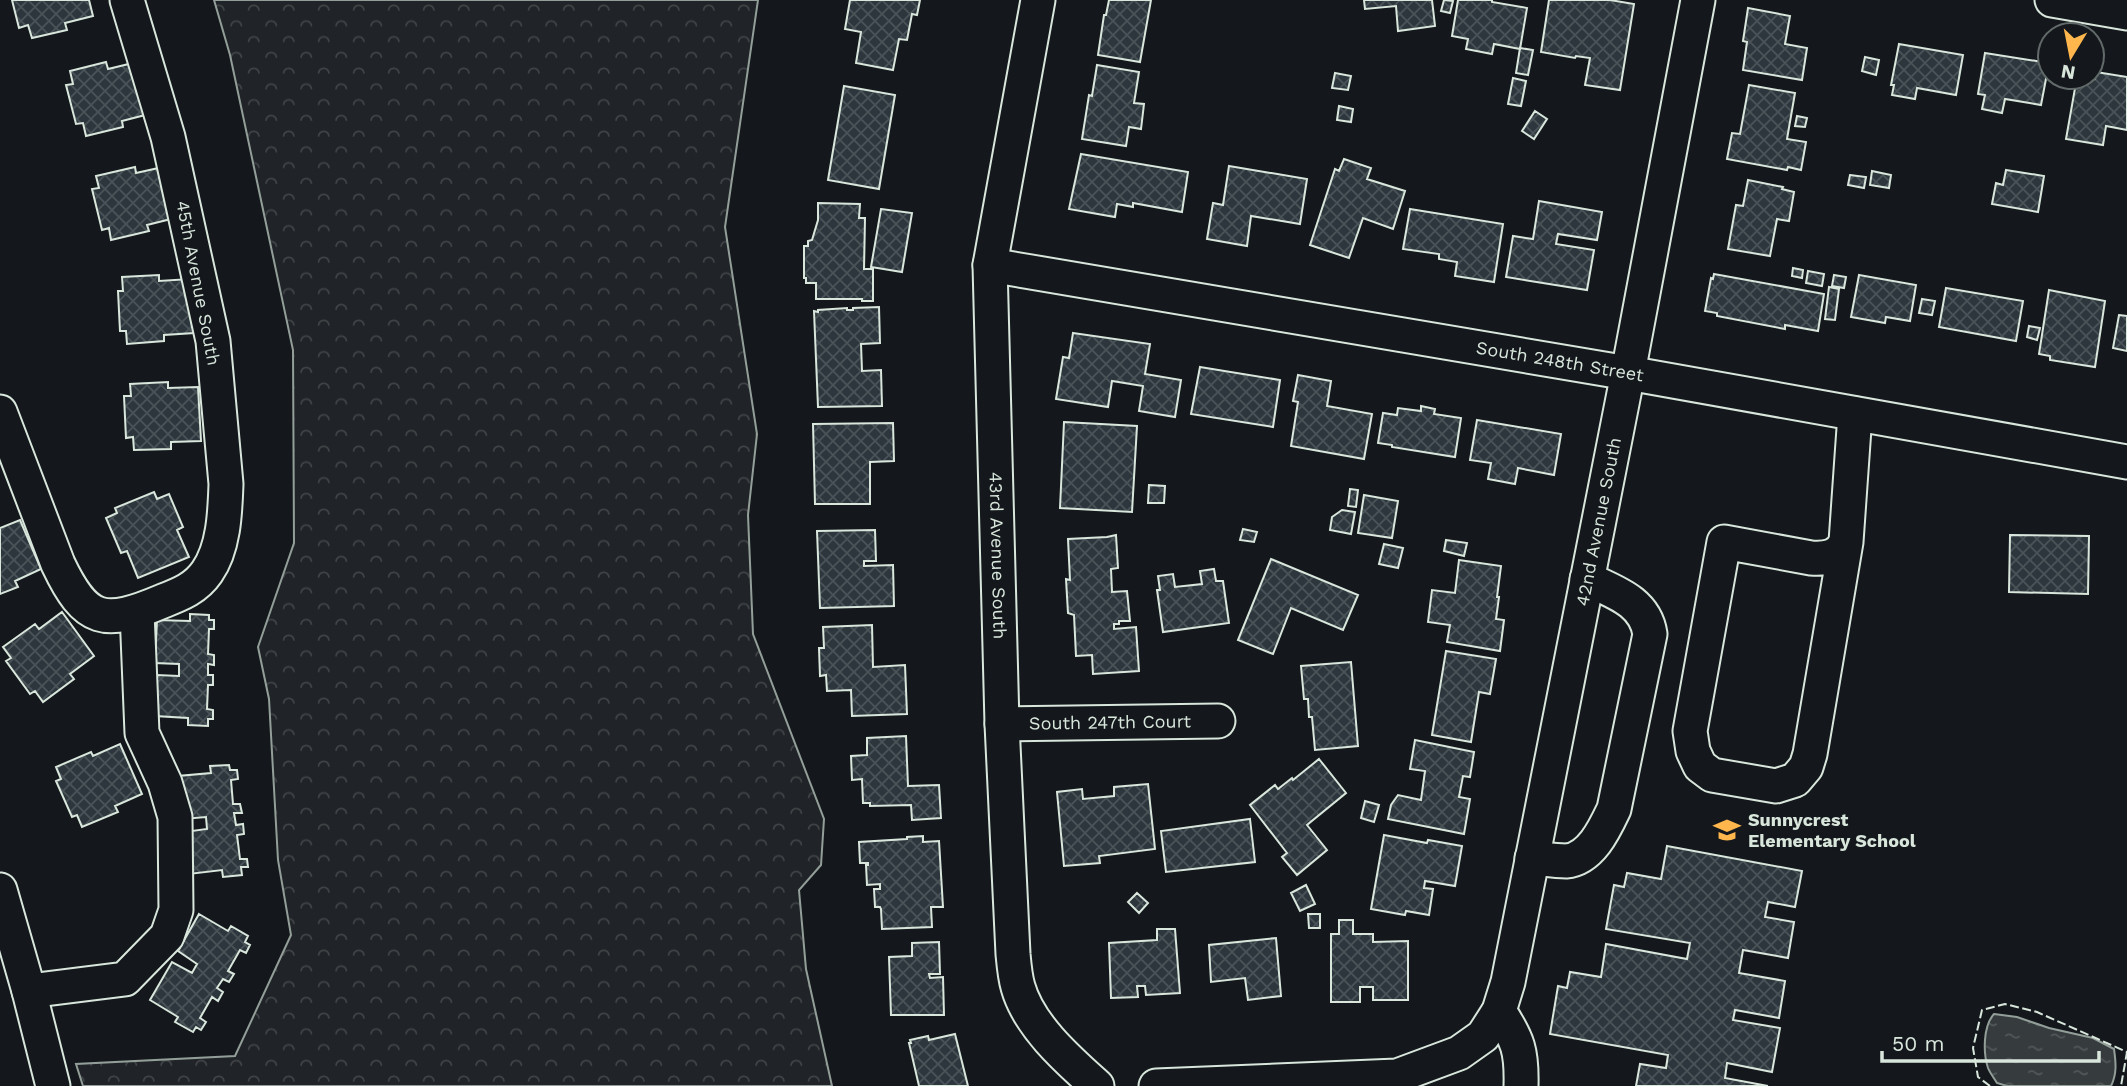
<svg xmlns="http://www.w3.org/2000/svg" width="2127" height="1086" viewBox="0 0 2127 1086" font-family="'Work Sans',sans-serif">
  <defs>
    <pattern id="forest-crowns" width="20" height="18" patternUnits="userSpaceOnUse" patternTransform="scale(1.75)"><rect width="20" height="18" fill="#202428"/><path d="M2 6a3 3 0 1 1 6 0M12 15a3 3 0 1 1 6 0" fill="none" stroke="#404447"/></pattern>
    <pattern id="water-ripples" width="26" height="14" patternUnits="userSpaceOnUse" patternTransform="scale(1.75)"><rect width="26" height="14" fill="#363b3e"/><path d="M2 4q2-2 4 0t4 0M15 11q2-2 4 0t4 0" fill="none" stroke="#525759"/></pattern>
    <pattern id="building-cross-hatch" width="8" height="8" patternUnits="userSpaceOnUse" patternTransform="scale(1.75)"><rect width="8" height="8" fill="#2c363c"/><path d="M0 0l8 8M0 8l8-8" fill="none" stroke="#4a5358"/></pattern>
  </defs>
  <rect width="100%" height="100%" fill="#14181c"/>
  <!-- forest -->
  <path fill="url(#forest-crowns)" stroke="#939e99" stroke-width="2" d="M214,0H758L725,227L757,434L748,515L753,634L824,819L821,865L799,890L806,969L832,1086H83L76,1064L235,1056L291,935L278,860L269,699L258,647L294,543L293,350L230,55Z"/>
  <!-- water -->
  <path fill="url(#water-ripples)" stroke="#939e99" stroke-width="2" d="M1994,1014L2017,1017L2049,1028L2093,1038L2114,1049C2116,1063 2117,1074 2111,1086H2007L1997,1083C1994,1078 1990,1073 1988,1068C1983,1053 1983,1026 1994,1014Z"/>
  <!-- building -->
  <path fill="url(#building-cross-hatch)" stroke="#d8e6dc" stroke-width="2" d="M12,0H89L93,16L65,23L67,30L32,38L28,25L19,28Z
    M850,0H920L917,15L912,14L907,40L899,39L893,70L856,63L861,32L845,29Z
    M1109,0H1151L1140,62L1098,55L1104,15H1106Z
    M1364,0H1432L1435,26L1398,31L1396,6L1365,9Z
    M1444,0L1453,1L1450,13L1441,11Z
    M1458,0H1492V2L1527,8L1520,49L1494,44L1492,54L1466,49L1468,39L1452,36Z
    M1549,0H1610L1634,4L1620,90L1585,85L1590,58L1576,56L1575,58L1541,52Z
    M1748,8L1790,16L1785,44L1807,48L1802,80L1743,70L1747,42L1743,41Z
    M1899,44L1963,55L1956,95L1917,88L1915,99L1892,95L1894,85H1891Z
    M1520,48L1533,50L1528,75L1516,73Z
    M1985,53L2049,63L2041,105L2005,99L2002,113L1982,109L1985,95L1978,94Z
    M1865,57L1879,60L1876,75L1862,71Z
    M106,62L108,69L137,62L149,114L122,121L123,127L86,136L83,123L76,124L66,85L73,84L70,71Z
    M1097,65L1139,72L1134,103L1144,104L1141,129L1129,127L1126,146L1082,139L1089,95L1092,96Z
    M2096,72L2127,77V130L2106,126L2103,145L2066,139L2077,77L2095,79Z
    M1335,73L1351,76L1348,90L1332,88Z
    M1513,78L1526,81L1521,106L1508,104Z
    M1749,85L1795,93L1787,139L1806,142L1801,170L1788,167L1787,170L1727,159L1732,133L1740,134Z
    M844,86L895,95L879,189L828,180Z
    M1339,106L1353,109L1351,122L1337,120Z
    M1535,111L1547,119L1534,139L1522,131Z
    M1797,116L1807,118L1805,127L1795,126Z
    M1081,154L1188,172L1182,212L1133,203V207L1117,204L1115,217L1069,209Z
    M1344,159L1371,168L1367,179L1405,191L1393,229L1363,218L1349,258L1310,245L1335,169L1339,171Z
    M1229,166L1307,179L1300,224L1251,216L1247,246L1207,239L1213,203L1223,205Z
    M135,167L136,173L163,167L175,218L147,225L149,231L111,240L109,228L102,230L92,189L99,188L96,176Z
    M2006,170L2044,176L2038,212L1992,204L1996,183L2003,185Z
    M1872,171L1891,175L1889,188L1870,185Z
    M1850,175L1866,177L1864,188L1848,185Z
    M1748,180L1783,187L1782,189L1794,192L1789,221L1777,219L1770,256L1728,249L1736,205L1743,206Z
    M1539,201L1602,212L1597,240L1558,234L1556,244L1594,250L1587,290L1506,277L1513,236L1533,239Z
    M818,203L860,204L859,218H865L864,269H873V301H862V299H816V283H806V278H804V246H808V241L812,240L818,220Z
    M881,209L912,213L902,272L871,267Z
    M1410,209L1503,224L1494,282L1455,276L1457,262L1439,259V254L1403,249Z
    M1793,268L1803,270L1802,278L1792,276Z
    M1808,271L1824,274L1822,286L1806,283Z
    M1714,274L1824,294L1818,331L1785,325V329L1717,316V313L1705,311L1711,278L1713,279Z
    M159,275V281L190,279L194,333L164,335V341L127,344L126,331H120L118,291H123L122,277Z
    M1834,275L1846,277L1844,288L1832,286Z
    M1859,275L1916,285L1910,321L1886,317L1885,323L1851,317Z
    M1829,287L1839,289L1835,320L1825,319Z
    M1946,288L2023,301L2016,341L1939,327Z
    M2049,290L2105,301L2095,367L2050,360V356L2039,354Z
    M1922,299L1935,301L1932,315L1919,313Z
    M879,307L880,343L861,344L862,371L881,370L882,406L818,407L814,311L818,312V310L847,308V310H853V308Z
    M2119,315L2127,316V351L2113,348Z
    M2029,326L2040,328L2037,340L2027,337Z
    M1073,333L1150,344L1145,374L1181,380L1175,417L1139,411L1143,386L1112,381L1108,407L1056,399L1063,357L1069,358Z
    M1200,367L1280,380L1273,427L1191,414Z
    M1298,375L1331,381L1327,406L1372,414L1364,459L1291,446L1298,402L1293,401Z
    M168,382V388L198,387L201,441L171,442V449L134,450L133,437L126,438L124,396H131L130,384Z
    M1421,406L1435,409L1434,414L1461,418L1455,457L1392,447V445L1378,443L1383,413L1397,415L1398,408L1421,411Z
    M1477,420L1561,434L1554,475L1518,468L1515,484L1488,479L1491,463L1470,460Z
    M1064,422L1137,426L1132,512L1060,508Z
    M893,423L894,461L870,462V504H815L813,424Z
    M1149,485L1165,486L1164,503H1148Z
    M1350,489L1358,490L1356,507L1348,506Z
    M154,492L157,499L169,494L183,527L177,530L189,557L138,578L127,551L121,553L106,518L117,513L115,508Z
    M1364,495L1398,501L1392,538L1358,533Z
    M1342,510L1355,512L1351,534L1330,530L1332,517Z
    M20,520L41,569L15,581L18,587L0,594V528Z
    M1243,529L1257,532L1254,542L1240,540Z
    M875,530L876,561H864V566L893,565L894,606L820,608L817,531Z
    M1116,535L1118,568L1111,569L1112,592L1127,591L1130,621H1119V624H1114V629L1136,627L1139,671L1093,674L1092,655L1076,656L1074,615L1068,613L1066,579L1070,580L1068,539L1107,537Z
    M2010,535L2089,536L2088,594L2009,592Z
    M1446,540L1467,543L1464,556L1444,551Z
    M1384,544L1403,548L1398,568L1379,564Z
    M1271,559L1358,595L1343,630L1291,608L1273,654L1238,640Z
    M1459,560L1501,566L1497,597H1499L1496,619L1504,620L1500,651L1447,642L1450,625L1428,622L1432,590L1455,593Z
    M1214,569L1216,581H1223L1229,623L1163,632L1157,590H1160L1158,576L1173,574L1175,587L1202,584L1200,571Z
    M62,612L94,656L70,674L74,679L43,702L35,691L30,694L6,661L11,658L3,647L35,624L39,629Z
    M190,614L209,615V620H214V629H209L208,654L214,655V665L208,664V675H213V685H208L207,709L213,710V719H208V726L188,725V718L155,716L157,675L179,676V664L155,663L157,620L190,621Z
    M872,625L873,667L905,665L907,714L852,716L851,690L827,691L826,675L820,676L819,648H824L823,627Z
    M1446,651L1496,659L1490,694L1479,692L1471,742L1432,735Z
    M1351,662L1358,746L1315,750L1312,717H1309L1308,699H1304L1301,666Z
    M906,736L908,786L939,785L941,818L912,820L911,805L870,806V803H863L862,779L852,780L851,756L867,755V738Z
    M1415,740L1474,752L1470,777L1463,776L1459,797L1470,799L1464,834L1388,819L1391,805L1398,795L1421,800L1425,771L1410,769Z
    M120,744L142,794L115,806L118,812L82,827L77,815L72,817L56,781L61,779L56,767L91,752L93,756Z
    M1319,759L1346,793L1307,825L1327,850L1297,875L1282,857L1287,853L1250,805L1275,785L1278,789L1292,778L1293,780Z
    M229,765L230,770H237L238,779L231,780L233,804H240L242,813H234L236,825L243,824L244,834L237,835L240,859H247L248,867H241L242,875L223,877L222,870L189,874L184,832L207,829L206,817L183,819L178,776L211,773L210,766Z
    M1148,784L1155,849L1099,856L1100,863L1064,866L1057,792L1082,789L1083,799L1114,796V787Z
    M1365,801L1379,805L1374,822L1361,818Z
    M1250,819L1255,862L1166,872L1161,831Z
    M1384,835L1427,843L1428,840L1462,846L1455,886L1425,881L1424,888L1433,889L1429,915L1406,911L1405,915L1371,909Z
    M923,836V842L939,841L943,907H931L932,927L882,929L881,909L880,907H875L874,889H880V884L867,885L866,865H868V863H860L859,842L907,839V837Z
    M1667,846L1802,871L1795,907L1768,902L1765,917L1794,922L1788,958L1743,950L1739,973L1785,981L1779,1018L1735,1010L1733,1020L1780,1028L1772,1072L1727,1063L1725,1078L1768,1086H1636L1640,1064L1666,1068L1668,1055L1550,1034L1558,986L1567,988L1570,972L1601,977L1606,944L1687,959L1690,943L1606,929L1614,885L1624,887L1627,873L1661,879Z
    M1306,885L1315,904L1300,911L1291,893Z
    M1137,893L1148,903L1139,913L1128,902Z
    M199,914L228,931L231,926L248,936L245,942L250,945L246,953L240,950L228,971L234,974L229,982L223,979L217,988L223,992L218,1001L212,997L200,1018L206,1022L201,1030L196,1027L193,1032L175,1022L178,1017L150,1000L172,962L192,973L197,964L178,951Z
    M1308,914H1320V928H1309Z
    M1339,920H1353V934H1373V942L1408,941V1000H1373V987H1360V1002H1331V934H1339Z
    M1157,929H1175L1180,993L1146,995L1145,986H1137L1138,997L1111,998L1109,943L1157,940Z
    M1276,938L1281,996L1248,1000L1245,978L1211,982L1209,945Z
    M939,942L940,974H929L930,978L943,977L944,1015H891L889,957L912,956V943Z
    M955,1034L968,1086H919L909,1043H911L910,1040L928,1036L929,1040Z"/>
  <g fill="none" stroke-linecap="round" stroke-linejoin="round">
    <defs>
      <g id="minor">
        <path id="s1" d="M1038,0L990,265L1002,724L1013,954C1014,965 1015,977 1018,987C1029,1026 1068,1060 1097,1086"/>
        <path d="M2052,0L2127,13"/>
        <path id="s2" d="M990,265L1628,373L2127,462"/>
        <path d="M0,412L58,564C86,623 104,626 163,601C181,594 196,588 207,572C224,548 225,512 226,484L213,341L168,137L127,0"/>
        <path d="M1846,542C1839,557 1827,559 1811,558L1724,542L1690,731L1693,751L1700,766L1712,775L1776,786L1795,780L1806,767L1810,754L1846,542L1855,414"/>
        <path id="s3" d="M1002,724L1218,721"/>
        <path d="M1532,858C1543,859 1555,861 1566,861C1591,859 1605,828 1614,809L1650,634C1645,601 1614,592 1587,579"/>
        <path d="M0,890L29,991L53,1086"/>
        <path d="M29,991L125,979L167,936L176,910L175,817L165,783L142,733L137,612"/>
        <path d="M1499,1011C1518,1040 1522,1051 1521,1086"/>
        <path id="s4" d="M1156,1086L1397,1076L1459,1053L1483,1036L1499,1011L1508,982L1628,373L1698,0"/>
      </g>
    </defs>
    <!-- minor casing -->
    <use href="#minor" stroke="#d8e6dc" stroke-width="37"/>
    <!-- minor -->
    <use href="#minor" stroke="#14181c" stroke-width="33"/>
    <!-- fence -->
    <path stroke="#d8e6dc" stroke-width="2" stroke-dasharray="9 3.5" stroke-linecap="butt" d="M1990,1086L1978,1077L1973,1048L1982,1010L2005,1004L2037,1012L2127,1052L2121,1086"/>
  </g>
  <!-- icons -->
  <defs>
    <symbol id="school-bare" viewBox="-9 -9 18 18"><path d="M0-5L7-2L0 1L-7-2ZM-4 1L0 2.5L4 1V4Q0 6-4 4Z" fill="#ffb74d" stroke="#14181c" stroke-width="2.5" paint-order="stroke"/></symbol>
  </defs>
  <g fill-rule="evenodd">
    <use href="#school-bare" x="1708" y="811" width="38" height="38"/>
  </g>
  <g text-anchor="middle" stroke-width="5" stroke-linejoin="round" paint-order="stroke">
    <!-- street labels -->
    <g font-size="18" fill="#d8e6dc" stroke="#14181c">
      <text transform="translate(198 283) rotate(79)" y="6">45th Avenue South</text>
      <text dy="6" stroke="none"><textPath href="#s2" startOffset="578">South 248th Street</textPath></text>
      <text dy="6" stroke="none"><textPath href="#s4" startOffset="866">42nd Avenue South</textPath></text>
      <text dy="6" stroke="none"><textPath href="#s1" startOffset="560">43rd Avenue South</textPath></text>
      <text dy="6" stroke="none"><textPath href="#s3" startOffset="108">South 247th Court</textPath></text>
    </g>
    <!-- poi labels -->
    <g font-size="18" font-weight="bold" fill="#d8e6dc" stroke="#14181c" text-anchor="start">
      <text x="1748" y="826">Sunnycrest<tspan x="1748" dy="21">Elementary School</tspan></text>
    </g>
  </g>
  <!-- north arrow -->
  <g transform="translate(2071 56) rotate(190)"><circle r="33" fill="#14181c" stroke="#626a69" stroke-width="2"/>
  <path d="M0-5L12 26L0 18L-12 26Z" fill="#ffb74d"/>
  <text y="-10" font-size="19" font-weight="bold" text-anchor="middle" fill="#d8e6dc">N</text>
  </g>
  <!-- scale -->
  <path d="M1882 1051v10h217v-10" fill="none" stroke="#d8e6dc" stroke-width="3.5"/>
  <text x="1892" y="1051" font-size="21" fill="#d8e6dc" stroke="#14181c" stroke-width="5" paint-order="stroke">50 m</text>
</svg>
